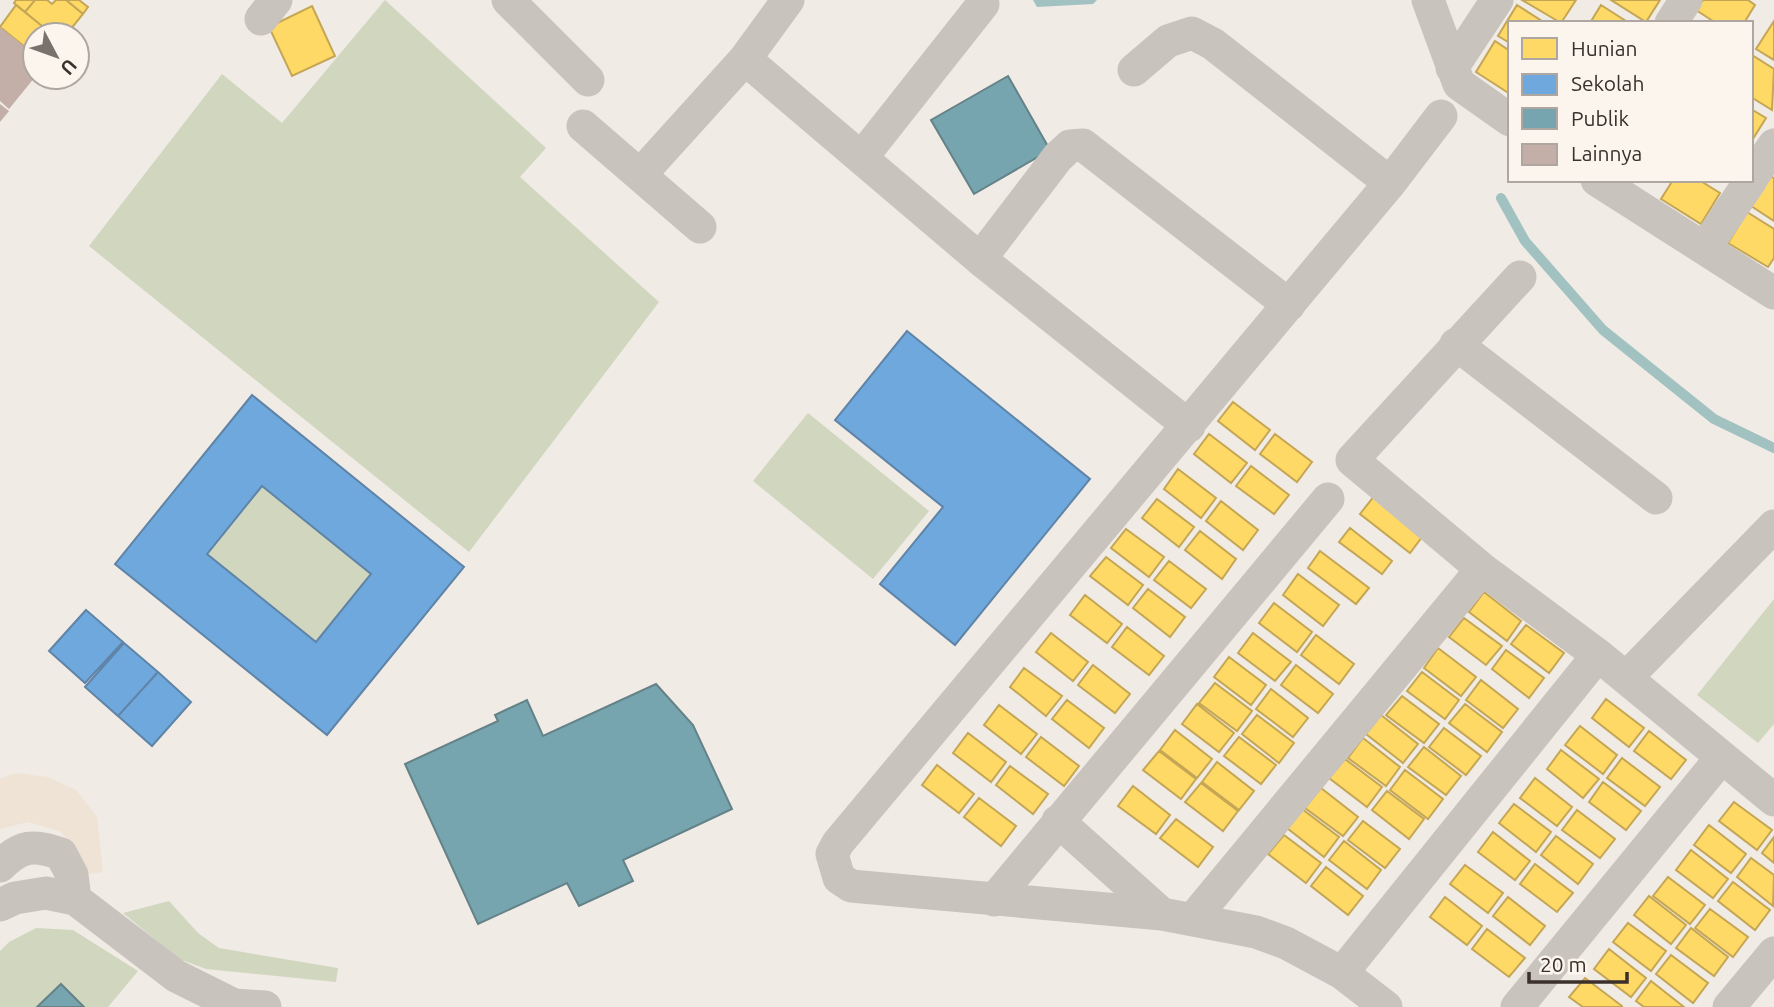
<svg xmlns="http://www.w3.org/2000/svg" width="1774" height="1007" viewBox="0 0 1774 1007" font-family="Ubuntu,sans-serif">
  <rect width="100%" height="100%" fill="#f0ebe5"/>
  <!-- green -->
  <path fill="#d1d6bf" d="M385,0L546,148L520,177L659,302L469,552L89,246L222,74L282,123Z
    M808,413L929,511L873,579L753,481Z
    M262,486L371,574L316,642L207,554Z
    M1774,599V724L1758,743L1697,695Z
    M169,901L198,933L219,948L338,968L336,982L206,969L179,959L123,913Z
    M36,928L73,930L138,971L108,1007H0V951L9,942Z"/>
  <!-- plaza -->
  <path fill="#eee3d5" d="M15,773L48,777L76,790L97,817L103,872L88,874L76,847L59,831L28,822L0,829V779Z"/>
  <!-- water -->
  <path fill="#a1c2c1" d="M1033,0H1097L1093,4L1037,7Z"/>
  <!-- homes -->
  <path fill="#ffd966" stroke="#c4a654" stroke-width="2" d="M16,0H35L25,12L14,3Z
    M35,0H47L52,4L56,0H66L83,14L66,35H53L25,12Z
    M66,0H79L88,7L83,14Z
    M1522,0H1576L1561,23Z
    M1611,0H1660L1646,22Z
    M1703,0H1748L1755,5L1744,23H1716L1696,10Z
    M16,5L53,35H35V55L0,27Z
    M1517,5L1545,23H1510V43L1498,36Z
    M1601,5L1629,23H1590Z
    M312,6L335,56L292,76L269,27Z
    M1774,21V60L1756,49Z
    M1495,41L1510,51V94L1476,72Z
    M1752,55L1774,69L1772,110L1751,97Z
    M1751,109L1766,118L1751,142Z
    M1770,176L1774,178V221L1751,206Z
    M1673,180H1699L1720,193L1701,224L1661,199Z
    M1747,212L1774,229V258L1768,267L1728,243Z
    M1233,402L1270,430L1255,450L1218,421Z
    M1209,434L1247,463L1231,483L1194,454Z
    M1275,434L1312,462L1297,482L1260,454Z
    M1251,466L1289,495L1274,514L1236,486Z
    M1178,469L1216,498L1201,518L1164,489Z
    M1375,495L1425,533L1410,553L1360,514Z
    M1157,499L1194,527L1179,547L1142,518Z
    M1221,501L1258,530L1243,550L1206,521Z
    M1350,528L1392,561L1382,574L1339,542Z
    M1126,529L1164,557L1149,577L1111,548Z
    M1200,531L1236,559L1222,579L1185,550Z
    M1320,551L1369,588L1356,604L1308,568Z
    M1106,557L1143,585L1128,605L1090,576Z
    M1169,561L1206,589L1191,608L1154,580Z
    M1298,574L1339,605L1323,626L1283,595Z
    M1148,589L1185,617L1170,637L1133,608Z
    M1484,592L1521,621L1507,641L1469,612Z
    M1085,595L1122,624L1107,643L1070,615Z
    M1274,603L1312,632L1297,652L1259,623Z
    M1464,618L1502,646L1486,665L1449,637Z
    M1526,625L1564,653L1549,673L1511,644Z
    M1127,627L1164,656L1149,675L1112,647Z
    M1051,633L1088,662L1073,681L1036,652Z
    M1253,633L1291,662L1275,681L1238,653Z
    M1316,635L1354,664L1339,684L1301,655Z
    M1438,648L1476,677L1461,696L1424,668Z
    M1506,650L1544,678L1529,698L1492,669Z
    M1229,657L1266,685L1251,705L1214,677Z
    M1093,665L1130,694L1115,713L1078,685Z
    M1296,665L1333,694L1318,713L1281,685Z
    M1024,668L1062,696L1046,716L1010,687Z
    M1422,672L1459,700L1445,719L1407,691Z
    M1481,680L1518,709L1503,728L1466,700Z
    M1215,683L1252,711L1237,731L1199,703Z
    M1271,689L1308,718L1293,737L1256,709Z
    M1402,696L1439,724L1424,743L1386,715Z
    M1606,699L1644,728L1629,747L1592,718Z
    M1067,700L1104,728L1089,748L1052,719Z
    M1197,704L1234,733L1219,752L1182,724Z
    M1465,704L1502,732L1487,752L1449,723Z
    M999,705L1037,734L1021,754L984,725Z
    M1257,715L1294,743L1279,763L1242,734Z
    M1381,715L1418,744L1403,763L1366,734Z
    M1580,726L1617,755L1603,774L1565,745Z
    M1444,728L1481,756L1466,775L1429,747Z
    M1175,730L1212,759L1197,778L1160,750Z
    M1649,731L1686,760L1671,779L1634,751Z
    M968,733L1006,762L991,782L953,753Z
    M1041,737L1079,766L1064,786L1026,757Z
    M1239,737L1276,765L1261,784L1224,756Z
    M1363,738L1400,767L1386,786L1348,758Z
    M1424,747L1461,776L1446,795L1408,767Z
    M1561,750L1599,779L1583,798L1547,769Z
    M1159,751L1196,779L1181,799L1143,770Z
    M1622,758L1660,787L1645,806L1607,778Z
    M1345,759L1382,787L1367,807L1329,778Z
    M1217,762L1254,791L1239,810L1202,782Z
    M937,765L974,794L959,813L922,785Z
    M1010,766L1048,794L1033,814L996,785Z
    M1405,770L1443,799L1428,819L1390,790Z
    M1535,778L1572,807L1557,826L1520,798Z
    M1603,782L1641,811L1626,830L1589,802Z
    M1201,783L1238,811L1223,831L1185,802Z
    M1133,786L1170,815L1156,834L1118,806Z
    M1321,788L1358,817L1343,836L1305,808Z
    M1387,791L1424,819L1409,839L1372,810Z
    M979,798L1016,826L1001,846L964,817Z
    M1734,802L1772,830L1757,850L1719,821Z
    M1514,804L1551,832L1536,852L1499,823Z
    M1302,809L1339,837L1324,857L1287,828Z
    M1577,810L1615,839L1600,858L1562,830Z
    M1176,819L1213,847L1198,867L1160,838Z
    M1363,821L1400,849L1385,868L1348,840Z
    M1709,825L1746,854L1731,873L1694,845Z
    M1493,832L1530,861L1515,880L1478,852Z
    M1284,835L1321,863L1306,883L1268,854Z
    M1556,836L1593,864L1578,884L1541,855Z
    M1774,837V863L1762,853Z
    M1344,841L1381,870L1367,889L1329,860Z
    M1691,850L1728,879L1713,898L1676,870Z
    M1751,858L1774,875L1773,906L1737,877Z
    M1535,864L1573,893L1557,912L1520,884Z
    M1465,865L1503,893L1488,913L1450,884Z
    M1326,867L1363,896L1348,915L1311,886Z
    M1668,877L1705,905L1690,924L1653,896Z
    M1733,882L1770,910L1755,930L1718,901Z
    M1649,896L1686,925L1671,944L1634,915Z
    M1445,897L1482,926L1467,945L1430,917Z
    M1508,897L1545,926L1530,945L1493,916Z
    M1710,909L1748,937L1733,957L1695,928Z
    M1628,923L1666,951L1651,971L1613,942Z
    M1691,928L1728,957L1714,976L1676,948Z
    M1487,929L1525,958L1509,977L1472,949Z
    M1609,949L1646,978L1631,997L1594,969Z
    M1671,955L1708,983L1693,1003L1656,974Z
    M1585,978L1622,1006L1621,1007H1583L1569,997Z
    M1651,981L1684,1007H1644L1636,1001Z"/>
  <!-- schools -->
  <path fill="#6fa8dc" stroke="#5f84a7" stroke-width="2" fill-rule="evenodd" d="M907,331L1090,479L955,645L880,584L943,507L835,420Z
    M252,395L464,567L327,735L115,564ZM262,486L371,574L316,642L207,554Z
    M86,610L123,642L85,683L49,651Z
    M124,643L158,672L118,716L85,687Z
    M158,672L191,702L152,746L118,716Z"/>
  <!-- public -->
  <path fill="#76a5af" stroke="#648287" stroke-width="2" d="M1008,76L1050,150L974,194L931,120Z
    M656,684L693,725L732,809L623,860L633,881L579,906L567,883L478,924L405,764L498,721L495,715L527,700L543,736Z
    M61,984L84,1007H37Z"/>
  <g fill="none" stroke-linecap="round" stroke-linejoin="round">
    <!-- stream -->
    <path stroke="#a1c2c1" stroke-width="10" d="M1501,198L1525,241L1603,330L1714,419L1774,448"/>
  </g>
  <!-- building -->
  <path fill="#c3afa7" d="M0,27L35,55V77L9,109L0,101Z
    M0,104L9,111L0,122Z"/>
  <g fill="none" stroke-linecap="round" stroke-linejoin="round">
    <!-- street -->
    <path stroke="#c9c3be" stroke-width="33" d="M508,0L588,80
      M1428,0L1459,84L1510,120
      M261,19L276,0
      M1671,23L1686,0
      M745,59L980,259L1189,426
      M1452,68L1497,0
      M1134,70L1168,41L1192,33L1213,44L1390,183
      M583,126L700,227
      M862,157L983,4
      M640,175L745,59L788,0
      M1751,179L1774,145
      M1597,180L1774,293
      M1705,248L1751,180
      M980,259L1058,157L1070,146L1083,145L1289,305
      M1520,277L1352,460L1482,569L1598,655L1774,800
      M1456,344L1656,498
      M1626,678L1774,526
      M1058,821L1162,914
      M0,866C21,845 34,844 61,854L72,875L75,899
      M994,900L1328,499
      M0,905L15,898L46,893L75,899L176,976L234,1005L265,1007
      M1193,919L1482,569
      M1342,973L1598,655
      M1386,1007L1342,973L1286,943L1256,932L1162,914L851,886L839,878L832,854L838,843L1390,183L1441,116
      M1517,1007L1722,757
      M1729,1007L1774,953"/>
  </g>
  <!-- legend -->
  <rect x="1508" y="21" width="245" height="161" fill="#fbf5ee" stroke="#aea6a0" stroke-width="2"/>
  <rect x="1522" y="38" width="35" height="21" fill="#ffd966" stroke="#aea6a0" stroke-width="2"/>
  <text x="1571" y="56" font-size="21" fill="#3b302b">Hunian</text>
  <rect x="1522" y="74" width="35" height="21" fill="#6fa8dc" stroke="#aea6a0" stroke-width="2"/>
  <text x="1571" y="91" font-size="21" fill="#3b302b">Sekolah</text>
  <rect x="1522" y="108" width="35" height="21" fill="#76a5af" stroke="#aea6a0" stroke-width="2"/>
  <text x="1571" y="126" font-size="21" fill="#3b302b">Publik</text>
  <rect x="1522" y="144" width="35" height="21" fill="#c3afa7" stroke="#aea6a0" stroke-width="2"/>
  <text x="1571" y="161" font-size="21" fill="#3b302b">Lainnya</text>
  <!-- north arrow -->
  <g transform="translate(56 56) rotate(131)"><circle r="33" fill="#fbf5ee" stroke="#aea6a0" stroke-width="2"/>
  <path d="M0-5L12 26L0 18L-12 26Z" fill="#7a716c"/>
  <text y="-10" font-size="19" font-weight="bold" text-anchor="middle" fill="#3b302b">U</text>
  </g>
  <!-- scale -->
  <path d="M1529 972v10h98v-10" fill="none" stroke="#3b302b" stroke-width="3.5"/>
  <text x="1540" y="972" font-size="21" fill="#3b302b" stroke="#fbf5ee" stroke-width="5" paint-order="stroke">20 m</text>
</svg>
